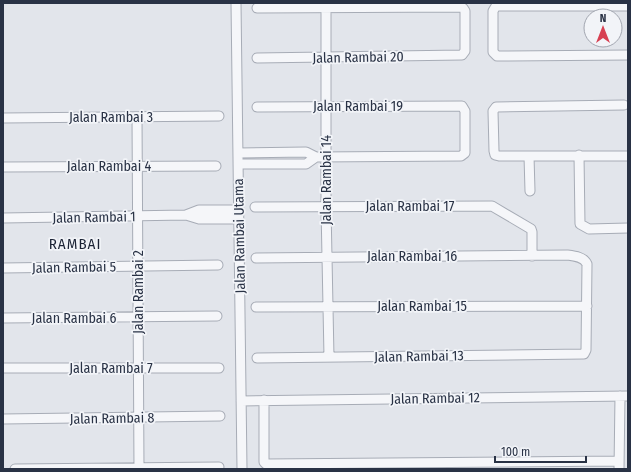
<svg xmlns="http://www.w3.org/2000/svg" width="631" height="472" viewBox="0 0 631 472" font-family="'Fira Sans Condensed',sans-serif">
  <rect width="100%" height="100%" fill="#e2e5eb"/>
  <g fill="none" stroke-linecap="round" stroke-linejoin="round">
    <defs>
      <path id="minor" d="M236,3L242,469
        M326,3V207L329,357
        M628,6H496L493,11V52L497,56L628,55
        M257,8L460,7L463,8L465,11V51L462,55L257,58
        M624,105L496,107L493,111L494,151L495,155L499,156H628
        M137,117L139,469
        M3,118L219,116
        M238,153L306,152L316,157L461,156L465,153V111L462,106L257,107
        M579,155L580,224L589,229L628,228
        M529,156L530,191
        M238,164H306L316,157
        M3,167L216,166
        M255,207L492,206L531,229L532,232V256
        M186,215L199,210H239
        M3,218L186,215L199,219H239
        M256,258L567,255C575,256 584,257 587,264L586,350L584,354L257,358
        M3,268L218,265
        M256,307L587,306
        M3,318L217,316
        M3,368H219
        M264,400V462L266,464L619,461
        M241,401L628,396
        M3,419L220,416
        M15,469L219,467
        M619,469L620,396"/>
    </defs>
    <!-- minor casing -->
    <use href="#minor" stroke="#a7acb6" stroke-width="11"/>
    <!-- minor -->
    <use href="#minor" stroke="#f5f6f9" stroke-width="9"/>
  </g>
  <g text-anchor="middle" stroke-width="3.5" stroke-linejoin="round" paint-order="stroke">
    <!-- street labels -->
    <g font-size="14" fill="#293245" stroke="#f2f4f8">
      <text transform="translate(358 57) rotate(-1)" y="5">Jalan Rambai 20</text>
      <text x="358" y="111">Jalan Rambai 19</text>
      <text x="111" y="122">Jalan Rambai 3</text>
      <text x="109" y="171">Jalan Rambai 4</text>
      <text transform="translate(326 180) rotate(-90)" y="5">Jalan Rambai 14</text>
      <text x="410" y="211">Jalan Rambai 17</text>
      <text transform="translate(94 217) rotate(-1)" y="5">Jalan Rambai 1</text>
      <text transform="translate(239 236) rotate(-91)" y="5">Jalan Rambai Utama</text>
      <text x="412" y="261">Jalan Rambai 16</text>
      <text transform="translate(74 267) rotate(-1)" y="5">Jalan Rambai 5</text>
      <text transform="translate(138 292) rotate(-90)" y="5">Jalan Rambai 2</text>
      <text x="422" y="311">Jalan Rambai 15</text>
      <text x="74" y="323">Jalan Rambai 6</text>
      <text transform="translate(419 356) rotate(-1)" y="5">Jalan Rambai 13</text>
      <text x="111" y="373">Jalan Rambai 7</text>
      <text transform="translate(435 398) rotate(-1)" y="5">Jalan Rambai 12</text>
      <text transform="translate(112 418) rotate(-1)" y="5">Jalan Rambai 8</text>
    </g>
    <!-- neighbourhood labels -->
    <g font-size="15" letter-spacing="1" fill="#1b2335" stroke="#f2f4f8">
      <text x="75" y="249">RAMBAI</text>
    </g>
  </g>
  <!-- border -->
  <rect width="631" height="472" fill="none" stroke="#293245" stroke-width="8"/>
  <!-- north arrow -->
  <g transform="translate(603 28)"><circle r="19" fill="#f2f4f8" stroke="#a2a6b0"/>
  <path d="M0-3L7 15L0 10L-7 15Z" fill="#d74052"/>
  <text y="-6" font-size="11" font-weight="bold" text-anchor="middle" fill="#293245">N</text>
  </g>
  <!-- scale -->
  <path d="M495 456v6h91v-6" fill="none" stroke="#293245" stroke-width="2"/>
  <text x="501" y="456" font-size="12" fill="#293245" stroke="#f2f4f8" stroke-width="3" paint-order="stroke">100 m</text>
</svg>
